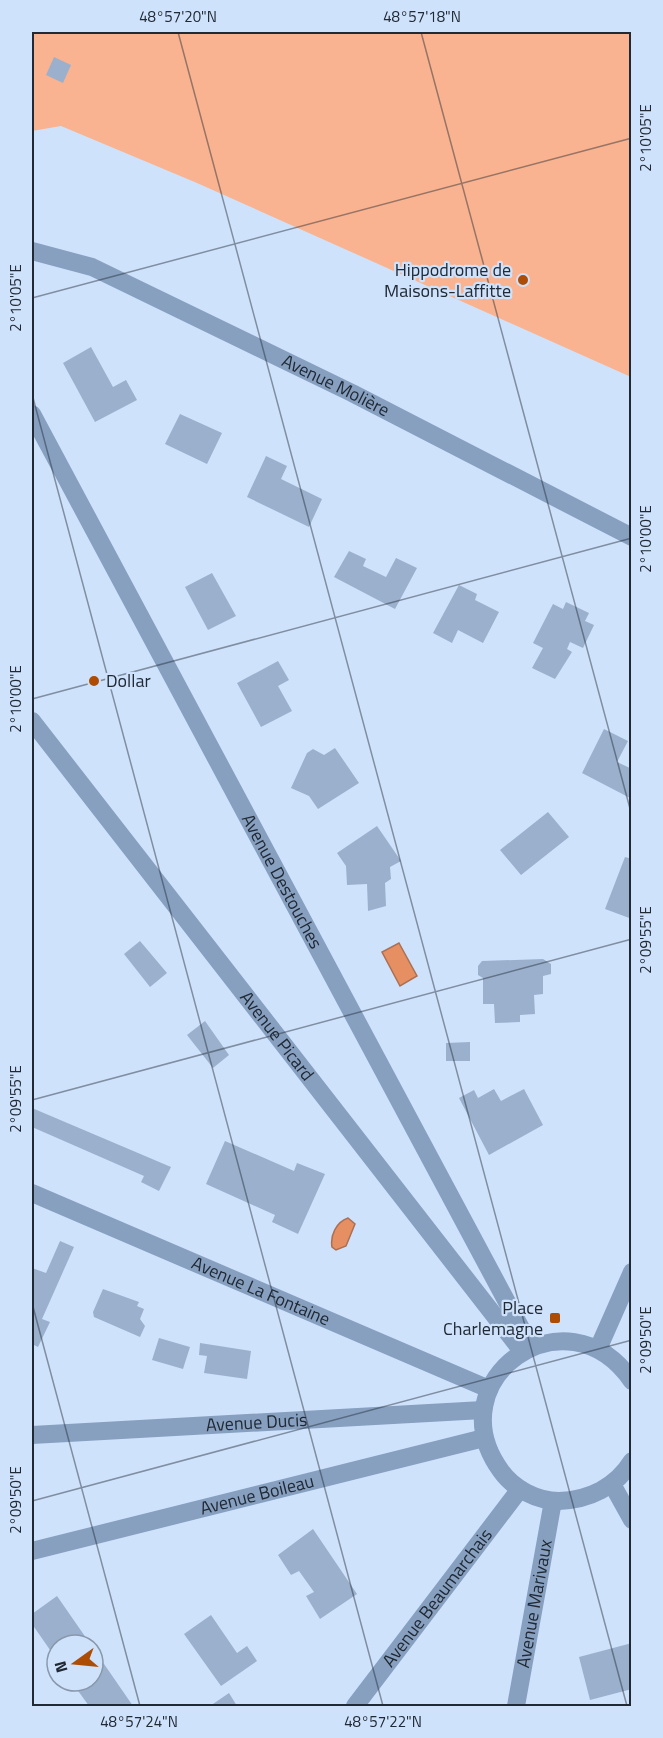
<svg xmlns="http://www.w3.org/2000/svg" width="663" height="1738" viewBox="0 0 663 1738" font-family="'Titillium Web',sans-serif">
  <rect width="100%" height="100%" fill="#cfe2fb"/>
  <!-- green -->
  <path fill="#f9b390" d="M32,32H631V377L197,183L61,126L32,131Z"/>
  <!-- water -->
  <path fill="#e68f62" stroke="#ab7054" stroke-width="1.5" d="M399,943L417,976L400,986L382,952Z
    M348,1218L355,1224L346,1246L336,1250L332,1247C330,1236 336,1222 348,1218Z"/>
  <!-- building -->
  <path fill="#9ab0cd" d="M54,57L71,65L63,83L46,75Z
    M91,347L113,387L126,380L137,400L95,422L63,363Z
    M180,414L222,433L207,464L165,444Z
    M266,456L287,466L281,479L322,499L309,527L247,497Z
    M349,551L366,559L363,566L386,577L396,558L417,568L395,609L334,577Z
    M212,573L236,616L208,630L185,587Z
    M459,585L477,594L475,600L499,612L483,643L458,630L452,643L433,633Z
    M566,602L589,613L585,621L594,625L583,648L570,642L567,649L572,652L555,679L532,668L543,648L533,643L553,604L563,609Z
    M278,661L289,680L278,686L292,711L261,727L237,683Z
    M604,729L628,741L617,762L632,769V799L582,773Z
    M335,748L359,783L318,809L309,796L291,788L307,753L313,749L324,755Z
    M548,812L569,837L521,875L500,850Z
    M377,826L401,861L390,867L391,879L385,883L386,906L368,911L367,884L347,885L346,866L337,853Z
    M625,857L632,859V919L605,909Z
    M140,941L167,973L150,987L124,954Z
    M543,959L551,964V974L543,976V994L534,995L535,1014L520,1015V1022L495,1023L494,1004H483V978L478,975V966L482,961Z
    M205,1021L229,1055L213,1068L187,1035Z
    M470,1042V1061H446V1043Z
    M494,1089L501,1101L524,1089L543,1125L489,1155L459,1098L474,1090L478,1098Z
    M32,1108L171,1167L159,1191L141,1182L144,1176L32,1127Z
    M225,1141L294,1171L297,1163L325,1174L298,1234L272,1222L275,1215L206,1184Z
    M60,1241L74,1247L42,1319L50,1322L38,1347L32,1344V1268L46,1273Z
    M103,1289L139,1302L137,1306L144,1309L140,1319L145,1326L140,1337L94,1317L93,1312Z
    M159,1338L190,1347L183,1369L152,1360Z
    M200,1343L251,1351L247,1379L204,1373L207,1356L199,1355Z
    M313,1529L357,1594L320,1619L306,1596L314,1592L299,1571L291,1575L278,1555Z
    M57,1596L91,1645H57V1660L32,1624V1614Z
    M211,1615L237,1653L247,1646L257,1661L221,1686L184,1634Z
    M632,1643V1689L590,1700L579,1657Z
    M93,1648L133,1706H89L71,1681H93Z
    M229,1693L237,1706H210Z"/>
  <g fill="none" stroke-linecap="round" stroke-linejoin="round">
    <!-- street -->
    <g stroke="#87a0c0" stroke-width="18">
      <path id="s1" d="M32,251L92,267L352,393L632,537"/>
      <path id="s2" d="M32,414L531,1347"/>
      <path id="s3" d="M32,721L522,1351"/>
      <path id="s4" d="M32,1193L489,1389"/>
      <path d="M598,1349L632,1272"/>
      <path d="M632,1381C566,1286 435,1380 501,1471C514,1489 537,1501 559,1501C589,1500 616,1487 632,1461"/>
      <path id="s5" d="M32,1435L483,1410"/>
      <path d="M612,1484L632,1520"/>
      <path id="s6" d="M32,1551L484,1438"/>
      <path id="s7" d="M355,1706L520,1489"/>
      <path id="s8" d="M516,1706L553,1501"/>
    </g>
  </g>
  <!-- ticks -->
  <path fill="none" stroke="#202934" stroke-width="1.5" stroke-opacity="0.45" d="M178,32L627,1706M421,32L632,816M32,298L632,138M32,394L383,1706M32,699L632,538M32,1100L632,939M32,1303L140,1706M32,1501L632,1340"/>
  <!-- markers -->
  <g fill="#ad4c04" stroke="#cfe2fb" stroke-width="2">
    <circle cx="523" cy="280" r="6"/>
    <circle cx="94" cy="681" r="6"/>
    <rect x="549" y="1312" width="12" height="12" rx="3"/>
  </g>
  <g text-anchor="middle" stroke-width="4.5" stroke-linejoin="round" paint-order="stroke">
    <!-- poi labels -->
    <g font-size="18" fill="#202934" stroke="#cfe2fb" text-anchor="end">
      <text x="511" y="276">Hippodrome de<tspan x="511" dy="21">Maisons-Laffitte</tspan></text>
      <text x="106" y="687" text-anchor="start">Dollar</text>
      <text x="543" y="1314">Place<tspan x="543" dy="21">Charlemagne</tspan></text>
    </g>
    <!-- street labels -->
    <g font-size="18" fill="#202934" stroke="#cfe2fb">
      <text dy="6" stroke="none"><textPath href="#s1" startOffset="333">Avenue Molière</textPath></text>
      <text dy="6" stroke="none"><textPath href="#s2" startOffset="530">Avenue Destouches</textPath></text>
      <text dy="6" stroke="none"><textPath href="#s3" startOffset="399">Avenue Picard</textPath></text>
      <text dy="6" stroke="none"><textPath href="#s4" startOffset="249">Avenue La Fontaine</textPath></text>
      <text dy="6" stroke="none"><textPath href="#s5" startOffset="225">Avenue Ducis</textPath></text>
      <text dy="6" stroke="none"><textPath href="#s6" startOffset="232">Avenue Boileau</textPath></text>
      <text dy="6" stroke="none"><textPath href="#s7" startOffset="136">Avenue Beaumarchais</textPath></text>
      <text dy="6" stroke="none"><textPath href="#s8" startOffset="104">Avenue Marivaux</textPath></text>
    </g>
  </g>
  <!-- border -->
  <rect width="663" height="1738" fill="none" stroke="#cfe2fb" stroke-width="66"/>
  <!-- north arrow -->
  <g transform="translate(75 1663) rotate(255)"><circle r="28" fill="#cfe2fb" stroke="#8998ab" stroke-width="1.5"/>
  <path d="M0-4.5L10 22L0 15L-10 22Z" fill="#ad4c04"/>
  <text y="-9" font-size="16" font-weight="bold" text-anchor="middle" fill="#202934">N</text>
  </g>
  <rect x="33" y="33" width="597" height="1672" fill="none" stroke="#202934" stroke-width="2"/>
  <g font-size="15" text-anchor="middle" fill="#202934">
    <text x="178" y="22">48°57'20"N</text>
    <text x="422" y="22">48°57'18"N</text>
    <text transform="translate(646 138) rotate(-90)" y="5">2°10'05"E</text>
    <text transform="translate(16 298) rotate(-90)" y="5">2°10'05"E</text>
    <text transform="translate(646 539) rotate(-90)" y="5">2°10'00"E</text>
    <text transform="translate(16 699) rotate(-90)" y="5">2°10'00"E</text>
    <text transform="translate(646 940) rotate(-90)" y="5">2°09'55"E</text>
    <text transform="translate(16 1099) rotate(-90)" y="5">2°09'55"E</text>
    <text transform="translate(646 1340) rotate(-90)" y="5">2°09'50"E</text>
    <text transform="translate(16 1500) rotate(-90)" y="5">2°09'50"E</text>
    <text x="139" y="1727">48°57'24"N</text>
    <text x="383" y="1727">48°57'22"N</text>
  </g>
</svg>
